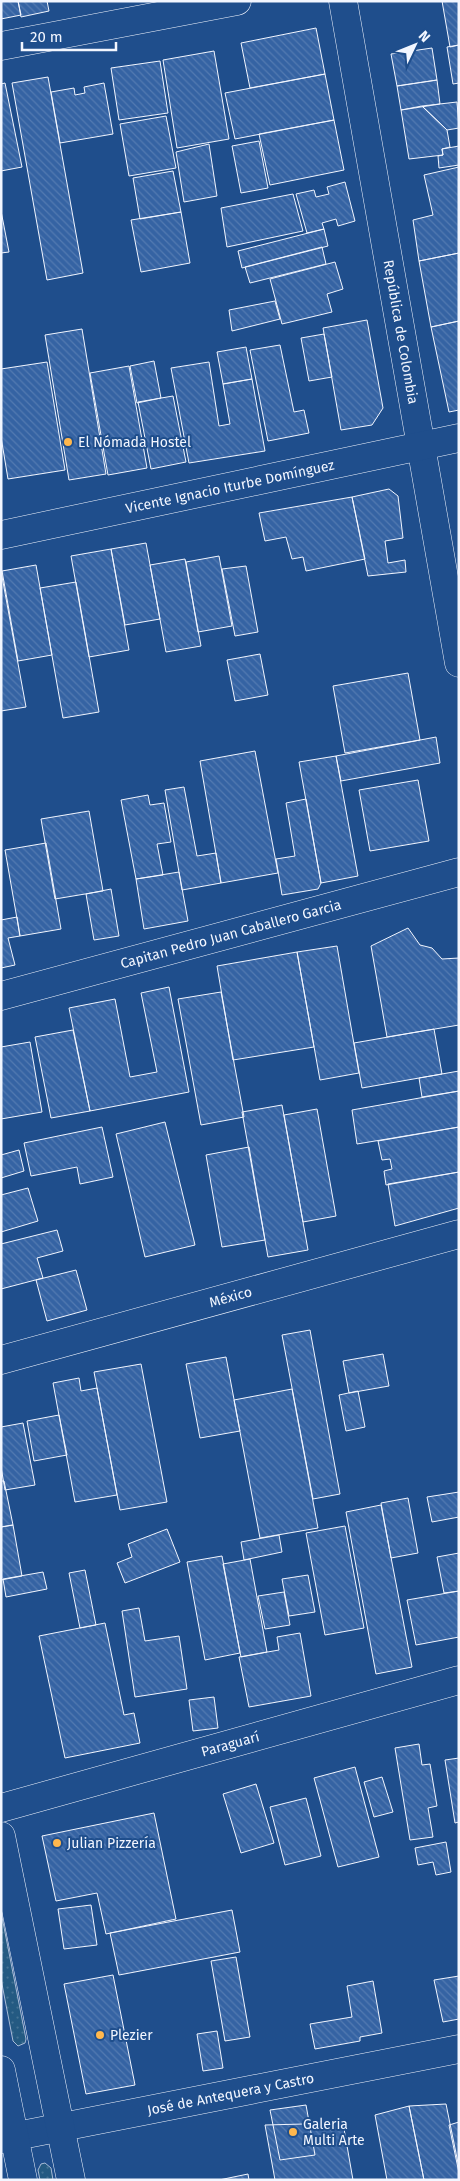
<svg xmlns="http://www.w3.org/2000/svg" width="460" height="2181" viewBox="0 0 460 2181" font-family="'Fira Sans',sans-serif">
  <defs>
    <pattern id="grass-dots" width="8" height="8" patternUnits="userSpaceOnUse" patternTransform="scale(1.25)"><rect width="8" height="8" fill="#245a82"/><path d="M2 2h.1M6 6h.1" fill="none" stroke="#447295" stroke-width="1.8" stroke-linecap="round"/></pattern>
    <pattern id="building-back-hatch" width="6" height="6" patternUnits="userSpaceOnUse" patternTransform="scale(1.25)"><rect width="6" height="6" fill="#3563a3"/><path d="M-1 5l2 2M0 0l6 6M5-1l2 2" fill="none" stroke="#537ab1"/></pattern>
  </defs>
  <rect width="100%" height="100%" fill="#1f4e8c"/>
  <!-- grass -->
  <path fill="url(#grass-dots)" stroke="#a8bbd7" d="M1,1912L26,2039L25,2043L18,2046L13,2041L1,1979Z
    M45,2163L51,2168L53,2180H40L38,2170L41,2164Z"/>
  <!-- building -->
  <path fill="url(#building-back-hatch)" stroke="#f2f6ff" d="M1,1H18L21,15L1,19Z
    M18,1H47L49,11L21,17Z
    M442,1H459V45L450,47Z
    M316,28L325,74L250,88L241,43Z
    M459,45V83L453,84L447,47Z
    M432,48L437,80L397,86L391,54Z
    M214,51L229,139L177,148L163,60Z
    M160,61L168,113L119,120L111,68Z
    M325,74L334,120L235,139L225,93Z
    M48,77L83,273L47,280L12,83Z
    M437,80L440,104L401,110L397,86Z
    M5,83L22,167L1,171V84Z
    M104,83L113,134L60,143L51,92L74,88L75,95L85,93L84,87Z
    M457,102L459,128L447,130L422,106Z
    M422,106L447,130L450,147L442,149L443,155L409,159L401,110Z
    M166,116L176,168L129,176L120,124Z
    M334,120L344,170L270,185L259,134Z
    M259,141L268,188L241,193L232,146Z
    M209,144L217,196L184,202L176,152Z
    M459,146V165L439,168L438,156L443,155L442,149Z
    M459,167V253L419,261L413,220L433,215L424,175Z
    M173,171L181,212L140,219L133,178Z
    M345,182L355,221L338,226L336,219L322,223L324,229L307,233L296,194L314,190L316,197L329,194L327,187Z
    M293,194L303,231L227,247L221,208Z
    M1,211L9,252L1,253Z
    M181,212L190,263L141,272L131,220Z
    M324,229L328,246L242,268L238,251Z
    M322,247L326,264L250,283L245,267Z
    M459,253V321L431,327L419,261Z
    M335,262L343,289L327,294L332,312L282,324L270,279Z
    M275,301L280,319L232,331L229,310Z
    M367,320L383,408L372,425L341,430L323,328Z
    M459,321V410L449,412L431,327Z
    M82,329L106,474L69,480L45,335Z
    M324,334L332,377L309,381L301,338Z
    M280,345L294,412L304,410L309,433L268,441L250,350Z
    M246,347L252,379L223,384L217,352Z
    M154,361L161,398L137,403L130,366Z
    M47,362L65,470L8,479L1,437V369Z
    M209,362L219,426L230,424L223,384L252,379L265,451L189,463L171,368Z
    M129,366L147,468L108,475L90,373Z
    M173,396L186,462L151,469L138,402Z
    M389,489L398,496L403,538L385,541L388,563L405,560L406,572L368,576L352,497Z
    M352,497L365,559L306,571L303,557L292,559L286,537L265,541L259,513Z
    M146,543L160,619L125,625L111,549Z
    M111,549L129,650L89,657L71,556Z
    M219,556L232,626L198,632L186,562Z
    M185,559L201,646L166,652L150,565Z
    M36,565L52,655L18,661L2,571Z
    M246,566L258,632L235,636L222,569Z
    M1,571L26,707L1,711Z
    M76,582L99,712L63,718L40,588Z
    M260,654L268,695L235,701L227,660Z
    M408,673L420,740L345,753L333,686Z
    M436,737L440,763L341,781L336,756Z
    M255,751L278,873L221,883L200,761Z
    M336,756L358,876L321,883L299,762Z
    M418,780L429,841L370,851L359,790Z
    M184,787L197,856L216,853L221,883L182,890L165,790Z
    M148,795L150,805L164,803L171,842L157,844L163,875L136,879L121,800Z
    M306,799L321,883L318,889L282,895L276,859L295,856L286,803Z
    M89,811L103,891L55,899L41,819Z
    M46,843L61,929L20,936L5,850Z
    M179,872L188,921L144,929L136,879Z
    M111,889L119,936L94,940L86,894Z
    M17,917L20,936L8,938L15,965L1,968V920Z
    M408,928L420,945L432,948L442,959L459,958V1025L387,1037L371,946Z
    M337,946L359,1073L320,1080L297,952Z
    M297,952L314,1047L233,1060L217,966Z
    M169,987L189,1092L90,1111L69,1008L115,999L130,1077L157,1072L141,993Z
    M221,992L244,1117L201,1125L178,999Z
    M434,1029L442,1074L362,1088L354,1043Z
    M73,1030L90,1111L51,1118L35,1037Z
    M30,1042L42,1112L1,1119V1047Z
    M459,1071V1091L422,1097L419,1078Z
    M459,1091V1127L357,1144L352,1110Z
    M282,1105L308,1250L268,1257L242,1112Z
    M317,1109L336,1216L303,1222L284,1115Z
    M165,1122L195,1245L145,1257L116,1134Z
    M102,1127L113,1177L80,1184L77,1167L31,1176L24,1143Z
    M459,1127V1172L386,1185L384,1171L392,1169L390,1159L382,1160L378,1141Z
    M249,1147L265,1240L222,1247L206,1155Z
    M19,1150L24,1171L1,1178V1155Z
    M459,1172V1208L395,1226L388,1184Z
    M28,1188L38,1221L1,1232V1195Z
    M57,1230L63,1251L37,1258L43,1278L1,1289V1244Z
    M76,1270L87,1310L47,1321L36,1280Z
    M310,1330L340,1494L313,1499L282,1335Z
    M383,1354L389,1386L349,1393L343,1361Z
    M226,1357L240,1431L200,1438L186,1364Z
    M141,1364L167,1502L120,1510L94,1372Z
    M79,1378L81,1391L97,1388L117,1495L75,1502L53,1383Z
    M292,1389L318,1528L260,1538L234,1400Z
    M358,1391L365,1427L346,1431L339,1395Z
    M59,1415L67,1455L34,1461L27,1421Z
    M23,1423L35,1485L5,1490L1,1467V1427Z
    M1,1481H4L13,1525L1,1527Z
    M459,1492V1517L432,1522L427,1497Z
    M408,1498L418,1553L391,1558L381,1503Z
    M381,1505L412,1667L376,1674L346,1512Z
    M13,1525L22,1576L1,1580V1527Z
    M345,1526L364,1628L325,1635L306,1533Z
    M167,1529L180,1562L125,1583L117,1563L132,1557L128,1544Z
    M279,1535L282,1552L244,1560L241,1542Z
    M459,1553V1591L444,1593L437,1557Z
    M222,1556L240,1653L205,1660L187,1562Z
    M250,1559L267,1652L241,1657L223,1564Z
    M85,1570L96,1625L80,1628L69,1573Z
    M43,1572L47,1589L6,1597L3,1579Z
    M308,1575L315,1612L289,1616L282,1579Z
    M459,1591V1637L416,1645L407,1600Z
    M284,1592L290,1625L265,1629L258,1596Z
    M139,1608L145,1641L179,1636L187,1689L135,1697L122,1611Z
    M105,1623L124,1715L134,1713L140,1743L65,1758L39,1636Z
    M300,1633L311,1696L249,1707L239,1657L279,1650L277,1637Z
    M214,1697L218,1728L193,1731L189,1700Z
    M419,1744L422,1765L430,1764L437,1806L428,1808L433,1837L410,1840L395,1748Z
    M459,1758V1822L455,1823L445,1760Z
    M355,1767L379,1857L338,1867L314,1778Z
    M382,1777L393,1812L374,1817L364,1782Z
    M256,1784L274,1843L241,1853L223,1794Z
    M306,1798L321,1856L285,1865L270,1807Z
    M154,1813L176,1919L106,1934L97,1893L56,1901L42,1836Z
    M446,1842L451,1872L436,1875L433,1862L418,1865L415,1848Z
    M91,1905L97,1945L64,1949L58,1909Z
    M232,1910L240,1952L119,1975L110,1933Z
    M236,1957L250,2037L225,2041L211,1961Z
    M113,1975L135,2085L86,2094L64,1984Z
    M459,1976V2019L443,2022L434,1980Z
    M373,1981L382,2033L360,2037V2041L315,2049L310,2024L352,2017L347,1986Z
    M217,2031L223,2068L203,2071L197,2034Z
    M446,2104L459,2168V2180H424L409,2106Z
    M306,2105L315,2155L280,2160L270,2110Z
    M409,2106L424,2180H387L375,2115Z
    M459,2122V2173L449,2125Z
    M343,2123L353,2180H275L265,2125Z
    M248,2174L249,2180H219Z"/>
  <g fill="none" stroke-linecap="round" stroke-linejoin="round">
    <defs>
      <g id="minor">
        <path id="s1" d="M343,1L459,663"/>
        <path d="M1,46L237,1"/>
        <path id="s2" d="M1,535L459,438"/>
        <path id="s3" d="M1,996L459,872"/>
        <path id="s4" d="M1,1360L459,1234"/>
        <path id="s5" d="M1,1808L459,1680"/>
        <path id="s6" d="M1,2139L459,2049"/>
      </g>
      <path id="primary" d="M1,1836L71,2180
        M1,2070L23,2180"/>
    </defs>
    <!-- minor casing -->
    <use href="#minor" stroke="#f2f6ff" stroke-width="29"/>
    <!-- primary casing -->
    <use href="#primary" stroke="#f2f6ff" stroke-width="29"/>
    <!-- minor -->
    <use href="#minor" stroke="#1f4e8c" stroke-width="28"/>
    <!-- primary -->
    <use href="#primary" stroke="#1f4e8c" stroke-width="28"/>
  </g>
  <!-- markers -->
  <g fill="#ffb74d" stroke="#1f4e8c" stroke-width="2">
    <circle cx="68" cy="442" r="5"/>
    <circle cx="57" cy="1843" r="5"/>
    <circle cx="100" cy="2035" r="5"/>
    <circle cx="293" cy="2132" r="5"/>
  </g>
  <g text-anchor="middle" stroke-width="4" stroke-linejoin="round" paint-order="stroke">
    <!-- street labels -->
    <g font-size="14" fill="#f2f6ff" stroke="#1f4e8c">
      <text dy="5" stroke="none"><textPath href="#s1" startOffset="336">República de Colombia</textPath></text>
      <text dy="5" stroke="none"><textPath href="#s2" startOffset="234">Vicente Ignacio Iturbe Domínguez</textPath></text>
      <text dy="5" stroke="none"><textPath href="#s3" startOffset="238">Capitan Pedro Juan Caballero Garcia</textPath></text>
      <text dy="5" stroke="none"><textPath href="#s4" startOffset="238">México</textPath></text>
      <text dy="5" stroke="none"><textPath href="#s5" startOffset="238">Paraguarí</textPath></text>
      <text dy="5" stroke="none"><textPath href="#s6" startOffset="234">José de Antequera y Castro</textPath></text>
    </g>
    <!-- poi labels -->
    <g font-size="14" fill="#f2f6ff" stroke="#1f4e8c" text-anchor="start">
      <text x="78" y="447">El Nómada Hostel</text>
      <text x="67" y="1848">Julian Pizzería</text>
      <text x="110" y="2040">Plezier</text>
      <text x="303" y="2129">Galeria<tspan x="303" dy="16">Multi Arte</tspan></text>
    </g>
  </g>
  <!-- border -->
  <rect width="460" height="2181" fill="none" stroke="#f2f6ff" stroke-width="5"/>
  <!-- north arrow -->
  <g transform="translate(415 45) rotate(47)" stroke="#1f4e8c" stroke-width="4" paint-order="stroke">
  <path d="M0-4L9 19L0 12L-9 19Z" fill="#f2f6ff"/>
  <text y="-8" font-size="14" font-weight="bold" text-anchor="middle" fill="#f2f6ff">N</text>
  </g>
  <!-- scale -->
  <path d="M22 42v8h94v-8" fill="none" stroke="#f2f6ff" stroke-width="2.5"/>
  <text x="30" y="42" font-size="15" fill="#f2f6ff" stroke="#1f4e8c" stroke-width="4" paint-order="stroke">20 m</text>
</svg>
